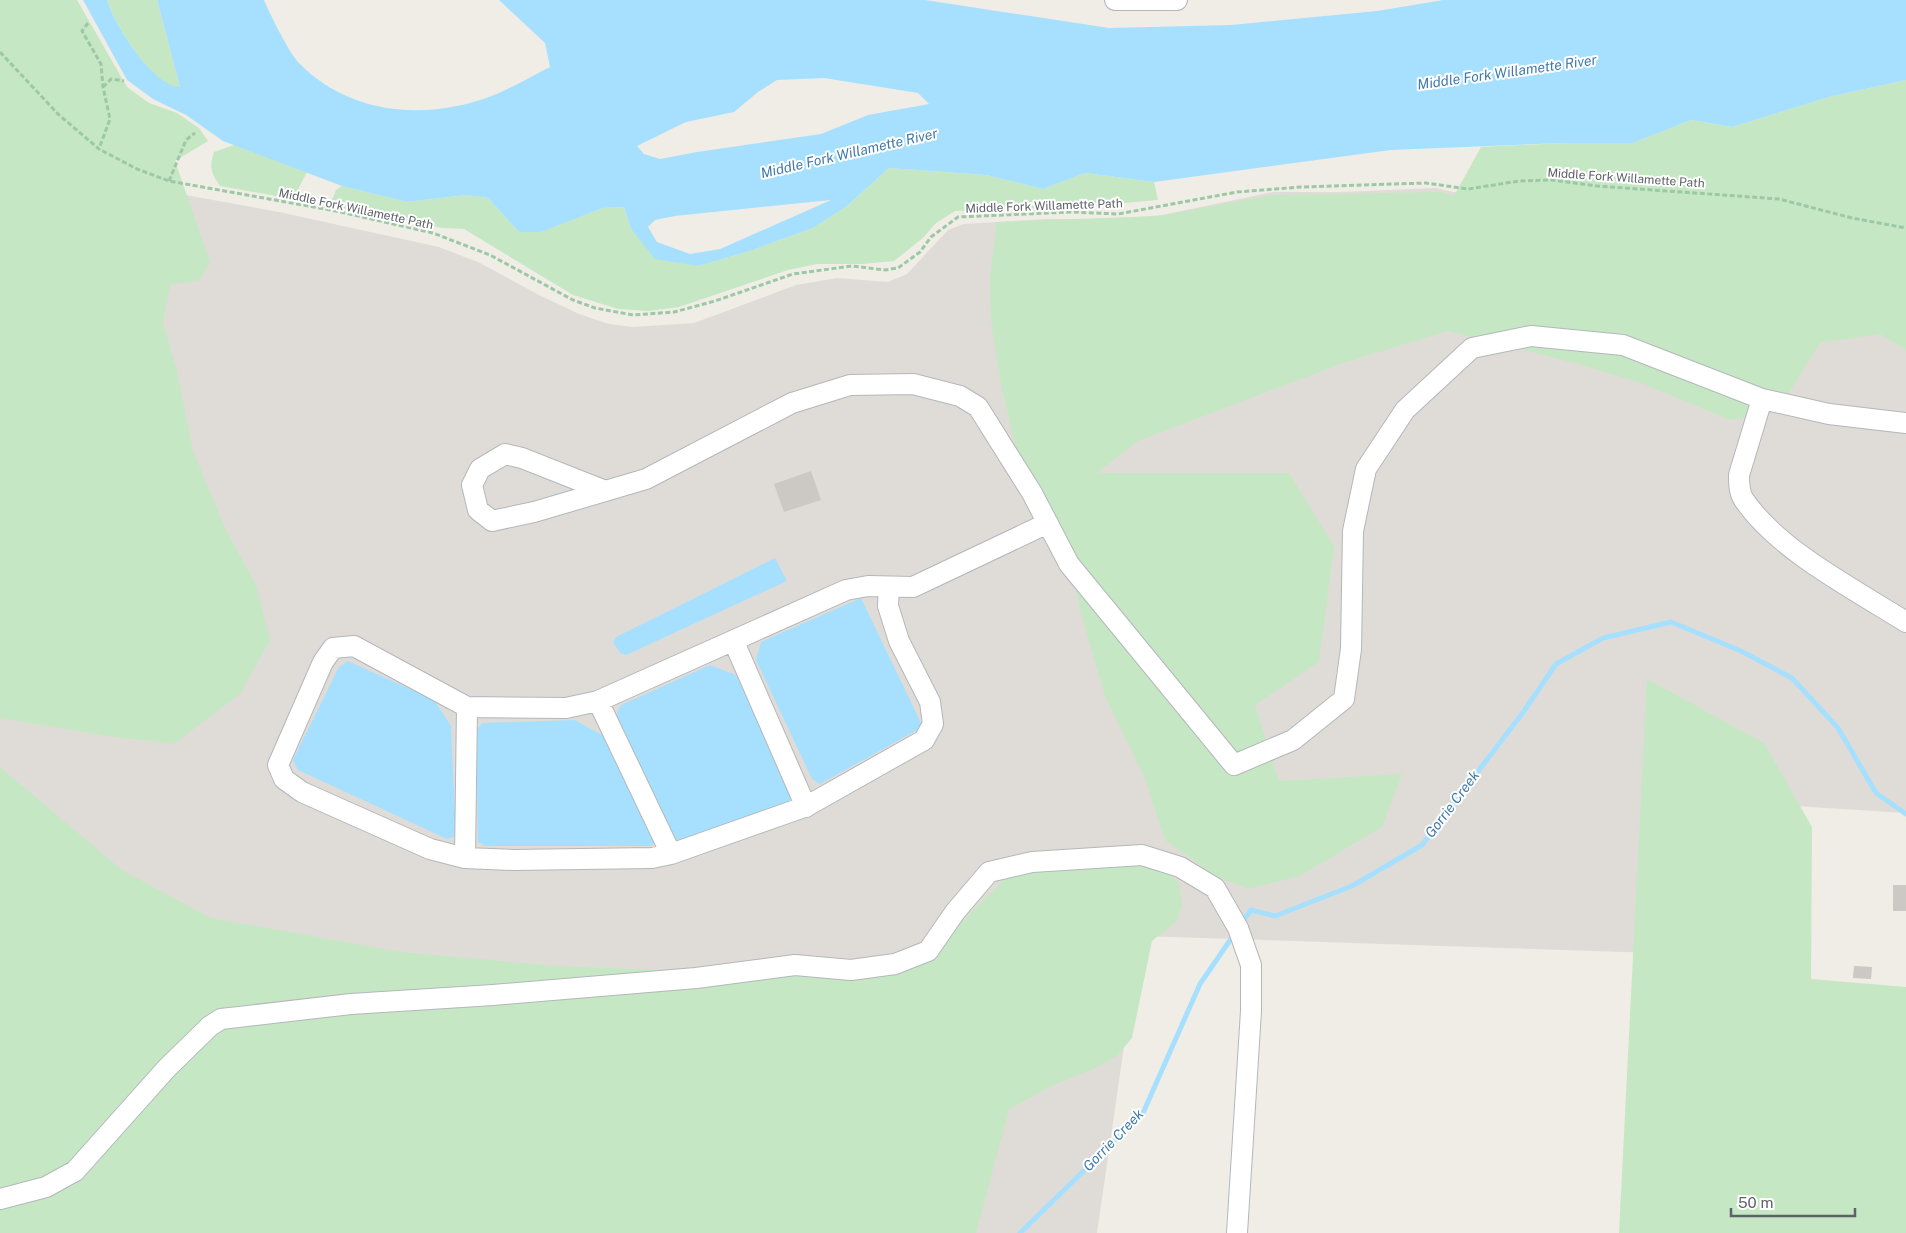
<svg xmlns="http://www.w3.org/2000/svg" width="1906" height="1233" viewBox="0 0 1906 1233" font-family="'Public Sans',sans-serif">
  <rect width="100%" height="100%" fill="#f0ede6"/>
  <!-- industrial -->
  <path fill="#dfdcd8" d="M0,57L180,194L279,212L439,247L480,263L539,295L579,314L609,324L633,327L694,323L796,285L837,278L888,282L907,274L948,230L964,224L1045,219H1117L1162,215L1273,192H1341L1436,188L1453,192L1489,194L1906,238V813L1776,805L1777,957L1140,936L1097,1233H0Z"/>
  <!-- green -->
  <path fill="#c6e7c3" d="M0,0H77L127,87L149,103L177,113L199,128L208,141L175,161L210,262L200,280L170,285L163,323L177,371L193,451L227,532L256,585L270,640L240,694L174,744L107,736L0,718Z
    M107,0H157L180,87C176,87 172,88 169,86C147,75 114,23 107,0Z
    M1906,80V350L1880,334L1820,343L1776,413L1730,420L1641,383L1578,364L1448,331L1346,362L1138,441L1097,473H1289L1334,546L1319,662L1255,705L1279,781L1402,774L1382,827L1300,876L1248,889L1217,877L1165,840L1145,779L1105,696L1081,614L1065,538L1019,462L1002,389L991,322L990,276L997,222L1158,216L1272,195L1441,192L1454,196L1481,147L1564,143H1633L1691,120L1732,127L1829,97Z
    M234,145L307,172L293,199L220,186C211,173 209,167 214,152Z
    M889,168L986,175L1043,189L1085,173L1154,182L1158,200L1078,207L955,211L936,223L923,238L894,261L862,264H817L788,270L679,307L648,311L618,309L573,295L464,229L442,228L333,206L331,202L336,190L342,186L407,202L466,195L488,198L519,232H540L603,208L624,207L631,229L698,266L750,251L813,228L847,206Z
    M1647,679L1764,743L1812,827L1811,979L1906,987V1233H1619Z
    M0,767L122,870L211,918L401,952L556,966L788,975L880,972L941,942L1010,874L1050,867L1161,865L1179,884L1182,903L1177,921L1152,941L1132,1038L1118,1055L1096,1068L1054,1085L1009,1109L976,1233H0Z"/>
  <!-- water -->
  <path fill="#a7e0ff" fill-rule="evenodd" d="M83,0H107C115,25 152,86 180,87L157,0H264C270,14 289,53 299,63C349,114 423,121 489,97C510,89 530,77 550,67L545,43L499,0H925L1109,28L1231,25L1377,11L1443,0H1906V80L1829,97L1732,127L1691,120L1633,143H1564L1391,150L1154,182L1085,173L1043,189L986,175L889,168L847,206L813,228L750,251L698,266L655,259L631,229L624,207L603,208L541,232H519L488,198L466,195L407,202L342,186L223,141L186,115L153,99L127,80ZM824,78L918,93L929,104L868,115L821,134L697,152L660,159L644,154L637,146L686,122L734,112L758,92L777,80ZM831,200L720,249L690,254L657,242L648,227L655,220L675,216Z
    M775,558L787,581L626,655L620,653L613,642L616,637Z
    M861,598L922,725L919,729L820,784L812,779L756,660L761,642Z
    M348,661L434,700L451,726L456,836L447,839L298,770L293,760L339,667Z
    M710,665L736,675L794,797L787,804L680,841L669,836L616,715L621,705Z
    M575,720L604,736L654,843L651,846H485L478,842L476,731L482,723Z"/>
  <g fill="none" stroke-linecap="round" stroke-linejoin="round">
    <!-- stream -->
    <path stroke="#a7e0ff" stroke-width="5" d="M1241,924L1251,910L1275,916L1352,886L1422,845L1524,711L1556,664L1603,638L1671,622L1741,651L1792,678L1838,728L1876,793L1906,814
      M1020,1233L1143,1113L1200,984L1235,933"/>
  </g>
  <!-- building -->
  <path fill="#ccc8c3" d="M811,471L821,500L784,512L774,484Z
    M1893,885H1906V911H1893Z
    M1854,966L1872,967L1871,979L1853,978Z"/>
  <g fill="none" stroke-linecap="round" stroke-linejoin="round">
    <defs>
      <path id="minor" d="M1115,0H1177
        M1762,399L1739,475C1739,483 1739,493 1744,500C1779,551 1854,589 1906,622
        M603,490L522,458L505,454L480,469L472,485L478,510L492,521L534,512L646,479L792,403L850,385L913,384L960,396L978,407L1032,493L1069,564L1234,765L1293,740L1344,699L1351,649L1353,531L1366,469L1405,410L1472,348L1531,336L1623,345L1762,399L1829,414L1906,423
        M889,587L888,606L899,641L930,702L933,724L924,740L807,806L671,854L652,858L513,860L465,858L430,849L302,792L284,779L278,765L323,662L333,648L354,646L467,707L566,708L598,701L846,590L868,586L913,587L1048,523
        M734,642L806,807
        M598,701L671,854
        M465,858L467,707
        M0,1199L46,1187L75,1171L167,1068L210,1026L221,1019L351,1004L493,995L696,978L795,965L851,970L895,964L928,951L955,912L989,872L1032,862L1142,855L1180,867L1215,888L1238,928L1251,965V1011L1237,1233"/>
    </defs>
    <!-- minor casing -->
    <use href="#minor" stroke="#b3b7bb" stroke-width="22"/>
    <!-- path -->
    <path stroke="#9cc8a5" stroke-width="3" stroke-dasharray="5 2.5" stroke-linecap="butt" d="M88,23L82,31L101,64L103,87L110,119L99,149
      M0,52L58,114L99,149L137,169L169,181L336,211L433,233L490,255L573,300L595,308L633,315L674,312L715,301L793,274L852,266L885,270L898,268L920,252L931,237L958,217L1071,212L1118,214L1237,192L1301,187L1426,183L1468,189L1519,181L1552,180L1597,186L1779,199L1852,218L1906,228
      M103,87L111,79L124,81
      M169,181L186,140L195,133"/>
    <!-- minor -->
    <use href="#minor" stroke="#fff" stroke-width="20"/>
  </g>
  <g text-anchor="middle" stroke-width="4" stroke-linejoin="round" paint-order="stroke">
    <!-- street labels -->
    <g font-size="12" fill="#5e6267" stroke="#fff">
      <text transform="translate(1626 178) rotate(4)" y="4">Middle Fork Willamette Path</text>
      <text transform="translate(1044 206) rotate(-2)" y="4">Middle Fork Willamette Path</text>
      <text transform="translate(356 209) rotate(12)" y="4">Middle Fork Willamette Path</text>
    </g>
    <!-- water labels -->
    <g font-size="14" font-style="italic" fill="#3f7baa" stroke="#fff">
      <text transform="translate(1507 72) rotate(-8)" y="5">Middle Fork Willamette River</text>
      <text transform="translate(849 153) rotate(-13)" y="5">Middle Fork Willamette River</text>
      <text transform="translate(1452 804) rotate(-53)" y="5">Gorrie Creek</text>
      <text transform="translate(1113 1140) rotate(-46)" y="5">Gorrie Creek</text>
    </g>
  </g>
  <!-- scale -->
  <path d="M1731 1208v8h124v-8" fill="none" stroke="#5e6267" stroke-width="2.5"/>
  <text x="1738" y="1208" font-size="15" fill="#5e6267" stroke="#ffffff" stroke-width="4" paint-order="stroke">50 m</text>
</svg>
